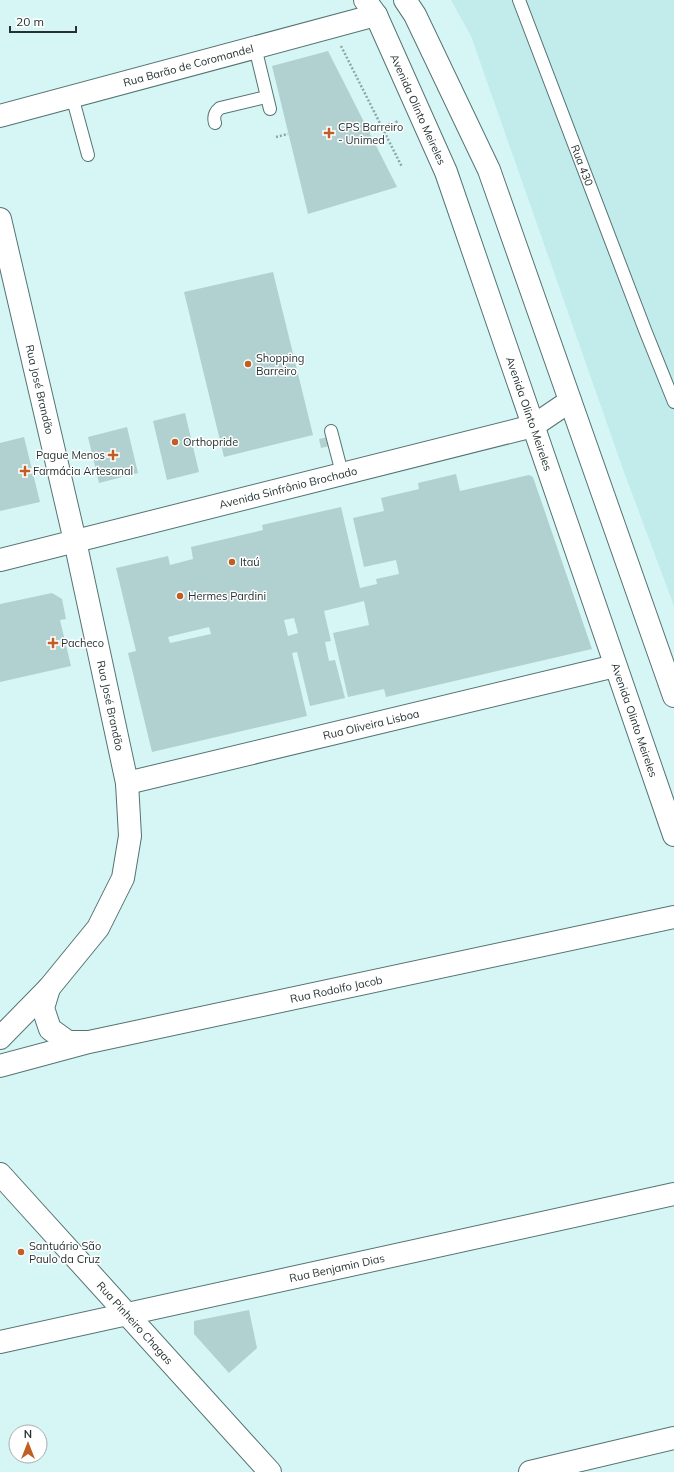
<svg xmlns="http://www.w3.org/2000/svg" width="674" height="1472" viewBox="0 0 674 1472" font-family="Mulish,sans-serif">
  <rect width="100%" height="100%" fill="#d6f6f6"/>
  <!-- built -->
  <path fill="#c2ebec" d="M451,0H674V606L624,472L471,36Z"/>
  <!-- building -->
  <path fill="#b1d0d0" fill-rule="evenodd" d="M328,51L397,187L308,214L272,66Z
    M273,272L313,435L224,457L184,292Z
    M185,413L199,472L167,480L153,421Z
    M127,427L138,473L99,483L88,437Z
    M24,437L40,502L0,511V443Z
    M328,437L330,446L321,448L319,439Z
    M456,474L460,491L529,475L533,477L592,649L386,697L384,689L348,697L333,633L369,625L364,601L324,611L331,641L325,642L329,661L335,660L345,698L310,706L297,652L292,653L307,716L152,752L128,653L136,651L116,568L168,556L170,565L193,559L191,547L263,530L262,525L341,507L360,588L377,584L376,579L399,574L396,560L364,567L353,518L384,511L381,498L419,489L418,483ZM294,618L298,633L288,636L284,620ZM209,627L211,634L170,643L168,637Z
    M52,593L62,599L66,619L60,620L71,666L0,682V604Z
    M249,1310L257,1348L229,1373L194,1334V1321Z"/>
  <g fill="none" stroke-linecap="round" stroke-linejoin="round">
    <defs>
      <g id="lane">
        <path id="s1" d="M519,0L645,330L674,402"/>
        <path d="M255,47L270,109"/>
        <path d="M72,96L88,155"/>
        <path d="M215,123C213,116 215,112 220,108L266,97"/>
        <path d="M331,431L342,473"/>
      </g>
      <g id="street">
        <path id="s2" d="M0,116L376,15"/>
        <path id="s3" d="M0,219L75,541L127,783L130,836L123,878L98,928L49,988L0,1038"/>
        <path id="s4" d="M127,783L615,666"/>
        <path d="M49,988L43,1008L50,1029L68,1042H86"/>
        <path id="s5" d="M0,1066L89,1042L674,917"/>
        <path id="s6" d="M0,1174L270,1472"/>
        <path id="s7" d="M0,1342L674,1194"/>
      </g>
      <g id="secondary">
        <path id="s8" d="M365,0L376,15L446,172L674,835"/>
        <path d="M405,0L415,15L489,170L674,696"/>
        <path id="s9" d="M0,560L533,426L570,401"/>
        <path d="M530,1472L674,1438"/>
      </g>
    </defs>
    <!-- lane casing -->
    <use href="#lane" stroke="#567373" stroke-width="14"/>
    <!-- street casing -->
    <use href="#street" stroke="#567373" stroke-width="24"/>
    <!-- secondary casing -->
    <use href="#secondary" stroke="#567373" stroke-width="24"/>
    <!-- path -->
    <path stroke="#8fa6a6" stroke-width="2.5" stroke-dasharray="2 2" stroke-linecap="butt" d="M341,46L402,167
      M369,131L399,121
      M276,137L288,134"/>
    <!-- lane -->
    <use href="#lane" stroke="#fff" stroke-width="12"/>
    <!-- street -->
    <use href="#street" stroke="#fff" stroke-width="22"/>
    <!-- secondary -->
    <use href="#secondary" stroke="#fff" stroke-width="22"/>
  </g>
  <!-- markers -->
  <g fill="#c05e23" stroke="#fff" stroke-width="1.5">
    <path d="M327 127h4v4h4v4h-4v4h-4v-4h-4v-4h4z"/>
    <circle cx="248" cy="364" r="4"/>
    <circle cx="175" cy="442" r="4"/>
    <path d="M111 449h4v4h4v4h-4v4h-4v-4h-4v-4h4z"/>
    <path d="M23 465h4v4h4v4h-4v4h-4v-4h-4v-4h4z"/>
    <circle cx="232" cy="562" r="4"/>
    <circle cx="180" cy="596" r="4"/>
    <path d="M51 637h4v4h4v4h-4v4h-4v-4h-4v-4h4z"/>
    <circle cx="21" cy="1252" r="4"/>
  </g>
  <g text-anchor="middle" stroke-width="3" stroke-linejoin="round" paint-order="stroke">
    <!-- street labels -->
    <g font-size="11" fill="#263232" stroke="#fff">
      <text dy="4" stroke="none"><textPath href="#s2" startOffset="195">Rua Barão de Coromandel</textPath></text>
      <text dy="4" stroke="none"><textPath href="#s8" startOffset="122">Avenida Olinto Meireles</textPath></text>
      <text dy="4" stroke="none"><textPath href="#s1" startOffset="177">Rua 430</textPath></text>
      <text dy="4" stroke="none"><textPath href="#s3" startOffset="175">Rua José Brandão</textPath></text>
      <text dy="4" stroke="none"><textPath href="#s8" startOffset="446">Avenida Olinto Meireles</textPath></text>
      <text dy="4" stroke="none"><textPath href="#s9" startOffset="297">Avenida Sinfrônio Brochado</textPath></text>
      <text dy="4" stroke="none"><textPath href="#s3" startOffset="499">Rua José Brandão</textPath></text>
      <text dy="4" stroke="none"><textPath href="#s8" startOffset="770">Avenida Olinto Meireles</textPath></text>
      <text dy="4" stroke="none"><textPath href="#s4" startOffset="251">Rua Oliveira Lisboa</textPath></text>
      <text dy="4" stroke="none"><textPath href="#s5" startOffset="345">Rua Rodolfo Jacob</textPath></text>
      <text dy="4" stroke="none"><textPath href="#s7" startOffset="345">Rua Benjamin Dias</textPath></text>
      <text dy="4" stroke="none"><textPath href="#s6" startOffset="201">Rua Pinheiro Chagas</textPath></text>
    </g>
    <!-- poi labels -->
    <g font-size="11" fill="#263232" stroke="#fff" text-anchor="start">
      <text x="338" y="131">CPS Barreiro<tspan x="338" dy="13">- Unimed</tspan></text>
      <text x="256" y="362">Shopping<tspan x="256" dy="13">Barreiro</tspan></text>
      <text x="183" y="446">Orthopride</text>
      <text x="105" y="459" text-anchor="end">Pague Menos</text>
      <text x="33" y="475">Farmácia Artesanal</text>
      <text x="240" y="566">Itaú</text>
      <text x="188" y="600">Hermes Pardini</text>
      <text x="61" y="647">Pacheco</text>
      <text x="29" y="1250">Santuário São<tspan x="29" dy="13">Paulo da Cruz</tspan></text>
    </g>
  </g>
  <!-- north arrow -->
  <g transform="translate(28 1444)"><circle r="19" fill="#ffffff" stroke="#a8adad"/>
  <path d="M0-3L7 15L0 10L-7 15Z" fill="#c05e23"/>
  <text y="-6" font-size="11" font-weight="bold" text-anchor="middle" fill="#263232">N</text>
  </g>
  <!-- scale -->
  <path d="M10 26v6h66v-6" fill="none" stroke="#263232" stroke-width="2"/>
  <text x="16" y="26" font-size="12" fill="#263232" stroke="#ffffff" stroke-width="3" paint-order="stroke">20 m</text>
</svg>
